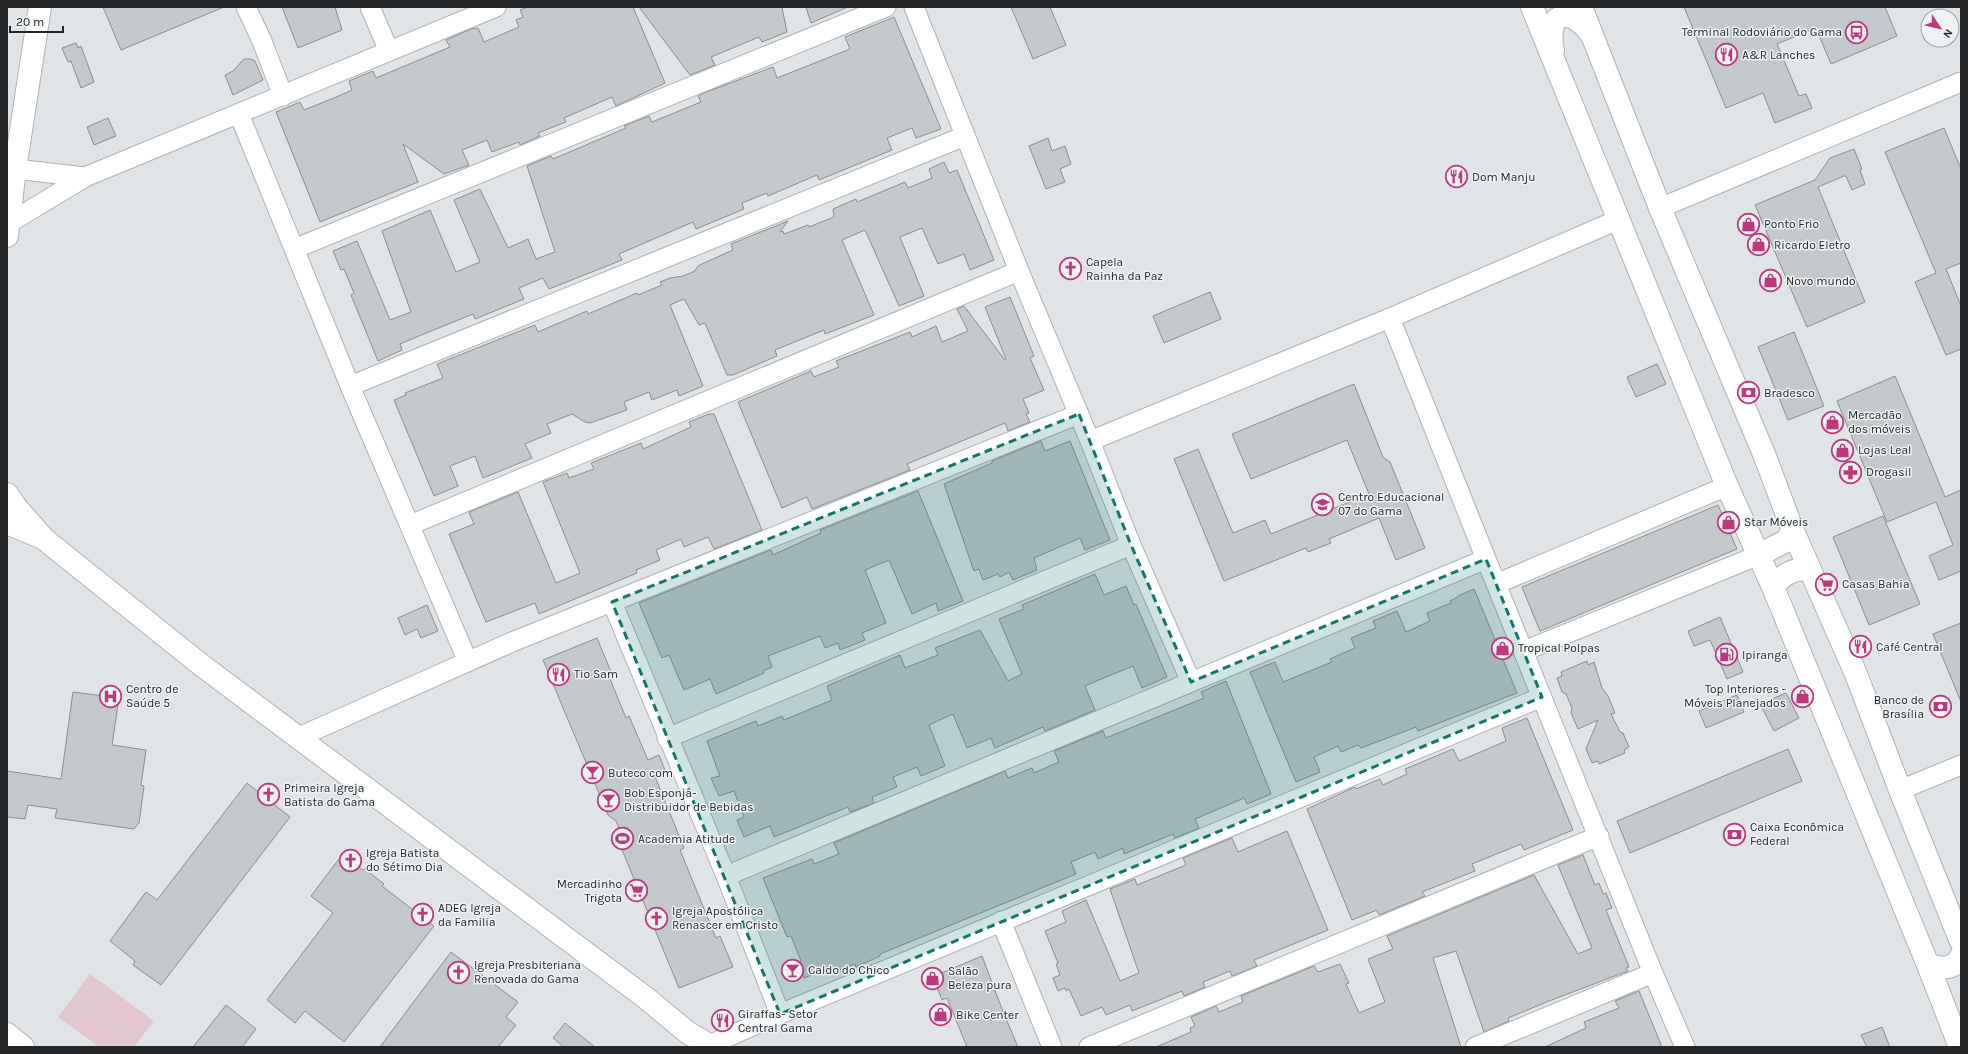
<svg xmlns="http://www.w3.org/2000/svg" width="1968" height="1054" viewBox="0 0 1968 1054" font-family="Karla,sans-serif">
  <rect width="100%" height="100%" fill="#e0e4e7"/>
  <!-- green -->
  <path fill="#e4c6d1" d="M90,974L154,1021L134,1047H99L58,1017Z"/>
  <!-- building -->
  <path fill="#c3c8ca" stroke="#8a8e90" d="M103,7H224L121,50Z
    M282,7H335L342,30L298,48Z
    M528,7H633L665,83L616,106L612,97L564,118L566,122L538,133L540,136L520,145L519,142L492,152L487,140L462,150L469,165L444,174L403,144L418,182L320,222L276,112L300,102L304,110L334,98L352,90L349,81L373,71L376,78L450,47L446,40L471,29L478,28L484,42L519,27L516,20L523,17L520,10Z
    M639,7H782L787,32L762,42L759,37L711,57L715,65L690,75Z
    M806,7H848L811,23Z
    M1011,7H1050L1066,45L1033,59Z
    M1684,7H1885L1897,36L1831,64L1816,28L1777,44L1799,96L1806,94L1812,108L1775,123L1763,93L1726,108Z
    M894,17L941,129L916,138L912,128L887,138L892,150L819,180L817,175L768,196L767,193L742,203L744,209L696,229L693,222L619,254L622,260L549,289L543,278L519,288L524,299L475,319L473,314L424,334L400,344L402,350L378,361L351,295L354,293L344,269L341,270L333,251L357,241L390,320L411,312L382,231L430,210L456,272L480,262L454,200L480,189L508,248L528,239L536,259L555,252L527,166L551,156L553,159L626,128L624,126L649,116L652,122L701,102L698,96L704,93L773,67L777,78L850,49L845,37Z
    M76,43L78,48L81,46L94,82L81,88L71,61L68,62L62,48Z
    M244,59H251L255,61L263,80L233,95L225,75L233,71Z
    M108,118L116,136L94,145L87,127Z
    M1944,128L1961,169V263L1946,269L1961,306V349L1946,355L1915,282L1936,273L1885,152Z
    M1048,138L1052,151L1065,146L1071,164L1060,169L1065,182L1046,189L1029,146Z
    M1854,149L1862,169L1860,170L1865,184L1852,190L1846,176H1844L1818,187L1865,302L1807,327L1755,205L1815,180L1830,158Z
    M944,162L949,173L957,170L994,260L970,270L964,254L938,264L922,228L900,237L924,296L899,306L865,230L842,240L874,315L825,334L824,330L775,350L777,356L733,375H727L705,323L699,325L684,299L670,305L703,386L679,396L677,390L652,400L649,392L624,402L627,410L590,423L585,422L572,414L547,424L551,433L525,444L532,458L483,478L475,456L450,466L458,486L434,496L394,400L406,395L405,393L443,378L437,364L535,325L538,332L587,311L588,314L637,293L638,295L662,285L660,282L670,278L683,276L695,271L698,266L704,263L733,250L731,244L788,221L780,232L783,231L784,234L808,225L809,227L834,217L833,209L856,199L857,202L905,182L908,188L932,178L929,169Z
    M1210,292L1221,319L1164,343L1153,316Z
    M1010,297L1034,356L1030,358L1044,390L1023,399L1029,413L1026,414L1030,422L1008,431L1005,423L907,464L910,470L812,509L807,497L782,508L738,402L811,371L814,377L839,367L836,361L910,332L912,337L936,326L942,342L968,331L957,309L964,306L1005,360L1006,359L985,307Z
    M1794,332L1824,406L1788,420L1758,347Z
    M1657,364L1666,384L1636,397L1627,377Z
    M1895,376L1945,497L1961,490V571L1939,580L1929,556L1953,545L1936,502L1887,522L1837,401Z
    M1354,384L1383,457L1390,462L1425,548L1396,560L1379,518L1329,539L1331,543L1308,552L1306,548L1224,581L1174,459L1198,449L1233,533L1265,520L1271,534L1369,494L1347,440L1251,479L1232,434Z
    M709,414H714L762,530L714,549L708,537L684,547L681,539L656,550L660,560L636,570L637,573L539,614L535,603L486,622L449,534L474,524L469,512L518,492L556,583L580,573L543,482L567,473L569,478L594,469L591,463L641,443L643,449L691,427L689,422Z
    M1041,441L1045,451L1070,441L1110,540L1085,550L1080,538L1034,558L1037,570L1013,580L1009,572L1000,577L998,574L983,580L979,569L974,571L944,484L992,463V461Z
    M918,491L963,601L938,611L936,603L912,614L889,560L865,570L886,623L862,633L865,640L840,650L838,643L825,648L820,636L768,656L772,667L763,671L764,673L716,694L710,679L684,690L669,655L662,658L639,603L771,550L773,555L821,533L820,530Z
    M1718,505L1737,549L1540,631L1522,587Z
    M1883,516L1920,604L1869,625L1833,537Z
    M1095,574L1104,595L1126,586L1134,605L1136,604L1167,677L1142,688L1133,666L1106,677L1085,686L1095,710L1045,731L1043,727L995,748L991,738L967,748L953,714L929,725L945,766L921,776L917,767L893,777L897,787L872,797L874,803L850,812L848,807L774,837L770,826L744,837L737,820L744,817L734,791L719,796L711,778L720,776L707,741L756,721L758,726L782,716L784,720L832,700L827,686L900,655L905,668L938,655L935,648L980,630L1008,681L1022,674L999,619L1024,609L1022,605Z
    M1474,589L1517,693L1418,731L1416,727L1361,748L1358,745L1341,752L1338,746L1314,757L1320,772L1296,782L1250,672L1275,662L1283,682L1332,662L1330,659L1355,648L1351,638L1376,628L1373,621L1397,611L1406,632L1430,621L1427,613L1451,603L1450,601L1458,597V596Z
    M427,605L438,631L421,638L417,629L405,635L398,618Z
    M1720,617L1743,672L1727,679L1710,640L1694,646L1688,631Z
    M1961,623V702L1933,634Z
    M597,638L611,672L608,674L626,718L629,716L648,760L659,755L665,770L654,774L684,848L680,850L716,938L720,936L733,967L679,988L618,840L624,839L616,821L608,815L543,660Z
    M1587,661L1588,665L1594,662L1602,688L1608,696L1615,713L1611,714L1620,732L1623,733L1629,747L1624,750L1625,753L1599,764L1598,761L1592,763L1586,749L1598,720L1578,729L1571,713L1572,708L1566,694L1562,692L1557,678L1562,676L1561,672Z
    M1226,681L1271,794L1247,804L1244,798L1195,819L1199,828L1175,838L1173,834L1124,854L1123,848L1098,859L1095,852L1071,862L1076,874L880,954V956L856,967L855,964L831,974L828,968L804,978L798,963L801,961L791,936L787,937L763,878L812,859L814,864L839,854L834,843L1005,771L1008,778L1032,768L1034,773L1059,762L1054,751L1103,731L1106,738L1204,698L1201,692Z
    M73,692L119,698L112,745L146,750L141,785L144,786L139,823L134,829L55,818L57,809L28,805L25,819L7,817V771L61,779Z
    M1786,693L1799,718L1774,731L1760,704Z
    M1737,695L1744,712L1706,728L1699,711Z
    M1527,718L1573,830L1524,850L1521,844L1472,864L1475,871L1422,892L1425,896L1379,915L1377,910L1352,920L1307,809L1355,787L1356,789L1380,779L1383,785L1407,774L1405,769L1453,749L1459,761L1483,751L1506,741L1502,728Z
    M1788,749L1802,781L1630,853L1617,821Z
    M247,783L290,817L161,985L133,965L135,961L110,941L146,892L157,900Z
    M1287,831L1328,930L1254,960L1257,966L1232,976L1230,971L1203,982L1205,987L1184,996L1182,991L1132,1011L1130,1005L1106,1015L1102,1007L1081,1016L1069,989L1066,991L1065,988L1058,991L1053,978L1060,975L1056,964L1058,963L1045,931L1066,922L1062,911L1086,900L1120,981L1139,973L1110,889L1135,879L1137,885L1186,865L1183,858L1232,838L1238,852Z
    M1583,855L1595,885L1599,883L1603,894L1606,893L1612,908L1606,910L1629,967L1626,968L1628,971L1549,1001L1508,1018L1509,1021L1484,1032L1456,951L1433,958L1461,1047H1156L1191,1032L1190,1028L1195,1026L1191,1017L1216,1006L1219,1012L1243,1002L1241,996L1314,966L1318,972L1340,964L1349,983L1346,984L1359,1013L1385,1002L1368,959L1393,949L1387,936L1534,875L1578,954L1592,948L1558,865Z
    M344,857L363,870L365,869L384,884L382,886L434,926L344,1042L305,1011L295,1023L267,1000L333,913L311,896L339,859L341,860Z
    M451,952L518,1002L506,1017L516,1025L498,1047H380Z
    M982,956L1002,1009L1018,1047H967L947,998L942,1000L934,980L938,978L937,975Z
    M1639,991L1662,1047H1545L1586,1028L1584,1022L1619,1008L1615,1001Z
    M226,1005L256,1029L242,1047H193Z
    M565,1023L595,1047H564L553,1038Z
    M1882,1027L1890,1047H1867L1861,1035Z"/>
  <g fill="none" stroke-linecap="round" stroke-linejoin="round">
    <defs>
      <path id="street" d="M246,7L262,41L283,96
        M370,7L389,51
        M914,7L1019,271L1090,441L1131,545L1191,682
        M239,114L350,386L468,662
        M15,169L85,177
        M1660,208L1961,82
        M9,223L85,177L496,7
        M294,249L886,7
        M1390,318L1486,559L1653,973L1685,1047
        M350,386L965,136
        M1090,441L1390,318L1620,219
        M410,525L1019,271
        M1496,584L1727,486
        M612,602L726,876L780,1014L709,1045
        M1524,651L1759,555
        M299,737L512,642L1079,414
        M667,738L1131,545
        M1900,790L1961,765
        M726,876L1486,559
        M1001,921L1052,1047
        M780,1014L1542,697
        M1089,1047L1599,836
        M1475,1047L1653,973"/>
      <path id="secondary" d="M1532,7L1727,486L1773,587L1928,965L1960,1047
        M1581,7L1660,208L1764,454L1793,531L1856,674L1900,790L1961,942
        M1553,50C1545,13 1569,4 1591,34
        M7,236L15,169L40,7
        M7,494L16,507L44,539L200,664L646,998L687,1032L712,1047
        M7,523L38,536
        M1759,555L1786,541L1793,531
        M1773,587C1782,575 1795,567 1810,570
        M1928,965C1941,969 1954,970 1961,956"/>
      <path id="primary" d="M7,1034L23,1047"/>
    </defs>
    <!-- street casing -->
    <use href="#street" stroke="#adb1b4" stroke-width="21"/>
    <!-- secondary casing -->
    <use href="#secondary" stroke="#adb1b4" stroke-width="24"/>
    <!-- primary casing -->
    <use href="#primary" stroke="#adb1b4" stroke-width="24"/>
    <!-- street -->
    <use href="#street" stroke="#fff" stroke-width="19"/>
    <!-- secondary -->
    <use href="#secondary" stroke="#fff" stroke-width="22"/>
    <!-- primary -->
    <use href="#primary" stroke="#fff" stroke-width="22"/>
  </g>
  <!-- marked area -->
  <path fill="#0f766e" fill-opacity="0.2" stroke="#0f766e" stroke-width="3" stroke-dasharray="8 5" stroke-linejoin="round" d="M1079,414L1131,545L1191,682L1486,559L1542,697L780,1014L612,602Z"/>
  <!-- icons -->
  <defs>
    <symbol id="bus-ring" viewBox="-11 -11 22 22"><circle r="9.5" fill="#edf2f4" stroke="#bd387d" stroke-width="1.5"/><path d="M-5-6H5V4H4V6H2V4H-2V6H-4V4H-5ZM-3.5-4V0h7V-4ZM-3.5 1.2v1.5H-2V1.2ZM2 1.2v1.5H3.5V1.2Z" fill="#bd387d"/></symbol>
    <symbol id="restaurant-ring" viewBox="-11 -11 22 22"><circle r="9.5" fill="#edf2f4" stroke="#bd387d" stroke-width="1.5"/><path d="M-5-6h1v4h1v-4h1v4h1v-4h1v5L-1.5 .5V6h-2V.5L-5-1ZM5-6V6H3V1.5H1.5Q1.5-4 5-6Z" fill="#bd387d"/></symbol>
    <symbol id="shop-ring" viewBox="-11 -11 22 22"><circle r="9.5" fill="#edf2f4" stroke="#bd387d" stroke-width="1.5"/><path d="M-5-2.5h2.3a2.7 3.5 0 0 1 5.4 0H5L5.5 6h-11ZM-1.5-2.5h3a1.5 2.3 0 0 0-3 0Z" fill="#bd387d"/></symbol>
    <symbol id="church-ring" viewBox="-11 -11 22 22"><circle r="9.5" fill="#edf2f4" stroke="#bd387d" stroke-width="1.5"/><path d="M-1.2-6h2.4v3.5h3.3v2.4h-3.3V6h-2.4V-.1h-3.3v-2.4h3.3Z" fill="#bd387d"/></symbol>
    <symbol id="bank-ring" viewBox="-11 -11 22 22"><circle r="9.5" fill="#edf2f4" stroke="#bd387d" stroke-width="1.5"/><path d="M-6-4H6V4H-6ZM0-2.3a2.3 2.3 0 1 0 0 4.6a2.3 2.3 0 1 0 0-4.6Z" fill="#bd387d"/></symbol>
    <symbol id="pharmacy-ring" viewBox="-11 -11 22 22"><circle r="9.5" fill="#edf2f4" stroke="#bd387d" stroke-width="1.5"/><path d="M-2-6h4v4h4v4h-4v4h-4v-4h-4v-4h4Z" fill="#bd387d"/></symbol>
    <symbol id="school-ring" viewBox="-11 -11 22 22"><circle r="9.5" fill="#edf2f4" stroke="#bd387d" stroke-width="1.5"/><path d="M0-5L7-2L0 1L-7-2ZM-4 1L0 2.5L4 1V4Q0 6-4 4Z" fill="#bd387d"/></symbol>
    <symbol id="supermarket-ring" viewBox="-11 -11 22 22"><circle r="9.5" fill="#edf2f4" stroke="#bd387d" stroke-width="1.5"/><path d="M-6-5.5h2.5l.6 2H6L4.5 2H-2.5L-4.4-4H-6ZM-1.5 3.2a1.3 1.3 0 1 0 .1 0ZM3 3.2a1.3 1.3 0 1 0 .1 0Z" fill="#bd387d"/></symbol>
    <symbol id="fuel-ring" viewBox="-11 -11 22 22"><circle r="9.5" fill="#edf2f4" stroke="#bd387d" stroke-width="1.5"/><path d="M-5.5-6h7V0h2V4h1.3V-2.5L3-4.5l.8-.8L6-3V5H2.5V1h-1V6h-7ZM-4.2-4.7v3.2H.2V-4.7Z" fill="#bd387d"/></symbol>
    <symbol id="hospital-ring" viewBox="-11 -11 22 22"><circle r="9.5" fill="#edf2f4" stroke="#bd387d" stroke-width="1.5"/><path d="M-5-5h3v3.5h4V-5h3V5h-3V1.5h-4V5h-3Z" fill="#bd387d"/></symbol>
    <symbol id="bar-ring" viewBox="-11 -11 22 22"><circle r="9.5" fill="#edf2f4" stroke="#bd387d" stroke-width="1.5"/><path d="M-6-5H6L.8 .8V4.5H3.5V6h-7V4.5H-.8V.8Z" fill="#bd387d"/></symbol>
    <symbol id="stadium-ring" viewBox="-11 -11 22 22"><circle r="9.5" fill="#edf2f4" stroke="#bd387d" stroke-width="1.5"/><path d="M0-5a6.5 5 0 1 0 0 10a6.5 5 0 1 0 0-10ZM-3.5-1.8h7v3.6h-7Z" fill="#bd387d"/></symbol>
  </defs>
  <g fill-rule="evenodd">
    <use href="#bus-ring" x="1844" y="20" width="25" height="25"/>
    <use href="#restaurant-ring" x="1714" y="42" width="25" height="25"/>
    <use href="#restaurant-ring" x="1444" y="164" width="25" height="25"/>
    <use href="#shop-ring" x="1736" y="212" width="25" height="25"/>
    <use href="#shop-ring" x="1746" y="232" width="25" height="25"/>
    <use href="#church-ring" x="1058" y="256" width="25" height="25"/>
    <use href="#shop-ring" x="1758" y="268" width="25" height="25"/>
    <use href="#bank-ring" x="1736" y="380" width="25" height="25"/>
    <use href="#shop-ring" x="1820" y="410" width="25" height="25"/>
    <use href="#shop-ring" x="1830" y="438" width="25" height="25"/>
    <use href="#pharmacy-ring" x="1838" y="460" width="25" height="25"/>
    <use href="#school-ring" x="1310" y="492" width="25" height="25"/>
    <use href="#shop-ring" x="1716" y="510" width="25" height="25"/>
    <use href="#supermarket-ring" x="1814" y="572" width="25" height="25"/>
    <use href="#restaurant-ring" x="1848" y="634" width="25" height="25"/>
    <use href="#shop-ring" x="1490" y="636" width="25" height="25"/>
    <use href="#fuel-ring" x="1714" y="642" width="25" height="25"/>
    <use href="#restaurant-ring" x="546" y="662" width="25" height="25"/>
    <use href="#hospital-ring" x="98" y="684" width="25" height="25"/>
    <use href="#shop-ring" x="1790" y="684" width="25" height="25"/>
    <use href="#bank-ring" x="1928" y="694" width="25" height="25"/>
    <use href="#bar-ring" x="580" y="760" width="25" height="25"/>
    <use href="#church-ring" x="256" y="782" width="25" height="25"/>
    <use href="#bar-ring" x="596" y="788" width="25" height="25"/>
    <use href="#bank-ring" x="1722" y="822" width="25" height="25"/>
    <use href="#stadium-ring" x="610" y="826" width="25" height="25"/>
    <use href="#church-ring" x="338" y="848" width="25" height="25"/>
    <use href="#supermarket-ring" x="624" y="878" width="25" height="25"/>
    <use href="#church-ring" x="410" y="902" width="25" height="25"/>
    <use href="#church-ring" x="644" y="906" width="25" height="25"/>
    <use href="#bar-ring" x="780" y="958" width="25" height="25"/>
    <use href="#church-ring" x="446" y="960" width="25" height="25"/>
    <use href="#shop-ring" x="920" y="966" width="25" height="25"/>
    <use href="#shop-ring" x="928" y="1002" width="25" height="25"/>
    <use href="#restaurant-ring" x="710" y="1008" width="25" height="25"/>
  </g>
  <g text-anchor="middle" stroke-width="3" stroke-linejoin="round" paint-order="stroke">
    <!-- poi labels -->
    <g font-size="12" fill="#242526" stroke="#edf2f4" text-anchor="start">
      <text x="1842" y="36" text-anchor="end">Terminal Rodoviário do Gama</text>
      <text x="1742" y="59">A&amp;R Lanches</text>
      <text x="1472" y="181">Dom Manju</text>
      <text x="1764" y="228">Ponto Frio</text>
      <text x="1774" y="249">Ricardo Eletro</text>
      <text x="1086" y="266">Capela<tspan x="1086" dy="14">Rainha da Paz</tspan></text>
      <text x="1786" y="285">Novo mundo</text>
      <text x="1764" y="397">Bradesco</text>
      <text x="1848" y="419">Mercadão<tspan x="1848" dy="14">dos móveis</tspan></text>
      <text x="1858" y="454">Lojas Leal</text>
      <text x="1866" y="476">Drogasil</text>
      <text x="1338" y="501">Centro Educacional<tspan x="1338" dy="14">07 do Gama</tspan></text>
      <text x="1744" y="526">Star Móveis</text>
      <text x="1842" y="588">Casas Bahia</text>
      <text x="1876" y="651">Café Central</text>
      <text x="1518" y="652">Tropical Polpas</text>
      <text x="1742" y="659">Ipiranga</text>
      <text x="574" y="678">Tio Sam</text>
      <text x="126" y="693">Centro de<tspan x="126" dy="14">Saúde 5</tspan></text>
      <text x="1786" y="693" text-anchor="end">Top Interiores -<tspan x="1786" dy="14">Móveis Planejados</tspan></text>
      <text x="1924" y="704" text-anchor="end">Banco de<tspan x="1924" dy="14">Brasília</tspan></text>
      <text x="608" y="777">Buteco com</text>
      <text x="284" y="792">Primeira Igreja<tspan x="284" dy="14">Batista do Gama</tspan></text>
      <text x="624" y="797">Bob Esponja-<tspan x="624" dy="14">Distribuidor de Bebidas</tspan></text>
      <text x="1750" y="831">Caixa Econômica<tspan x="1750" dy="14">Federal</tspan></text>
      <text x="638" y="843">Academia Atitude</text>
      <text x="366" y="857">Igreja Batista<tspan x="366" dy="14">do Sétimo Dia</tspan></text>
      <text x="622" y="888" text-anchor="end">Mercadinho<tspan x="622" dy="14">Trigota</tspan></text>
      <text x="438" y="912">ADEG Igreja<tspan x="438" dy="14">da Familia</tspan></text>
      <text x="672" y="915">Igreja Apostólica<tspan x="672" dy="14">Renascer em Cristo</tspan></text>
      <text x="474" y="969">Igreja Presbiteriana<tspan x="474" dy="14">Renovada do Gama</tspan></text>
      <text x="808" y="974">Caldo do Chico</text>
      <text x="948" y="975">Salão<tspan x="948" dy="14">Beleza pura</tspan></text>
      <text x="738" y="1018">Giraffas- Setor<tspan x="738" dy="14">Central Gama</tspan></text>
      <text x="956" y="1019">Bike Center</text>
    </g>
  </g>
  <!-- border -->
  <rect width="1968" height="1054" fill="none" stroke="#242526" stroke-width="16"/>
  <!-- north arrow -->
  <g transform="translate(1940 28) rotate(125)"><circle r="19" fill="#edf2f4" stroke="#9da0a2"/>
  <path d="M0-3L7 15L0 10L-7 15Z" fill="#bd387d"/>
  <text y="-6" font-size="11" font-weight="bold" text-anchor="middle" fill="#242526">N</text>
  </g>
  <!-- scale -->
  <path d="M10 26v6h53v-6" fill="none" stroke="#242526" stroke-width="2"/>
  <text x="16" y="26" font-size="12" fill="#242526" stroke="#edf2f4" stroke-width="3" paint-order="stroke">20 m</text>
</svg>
